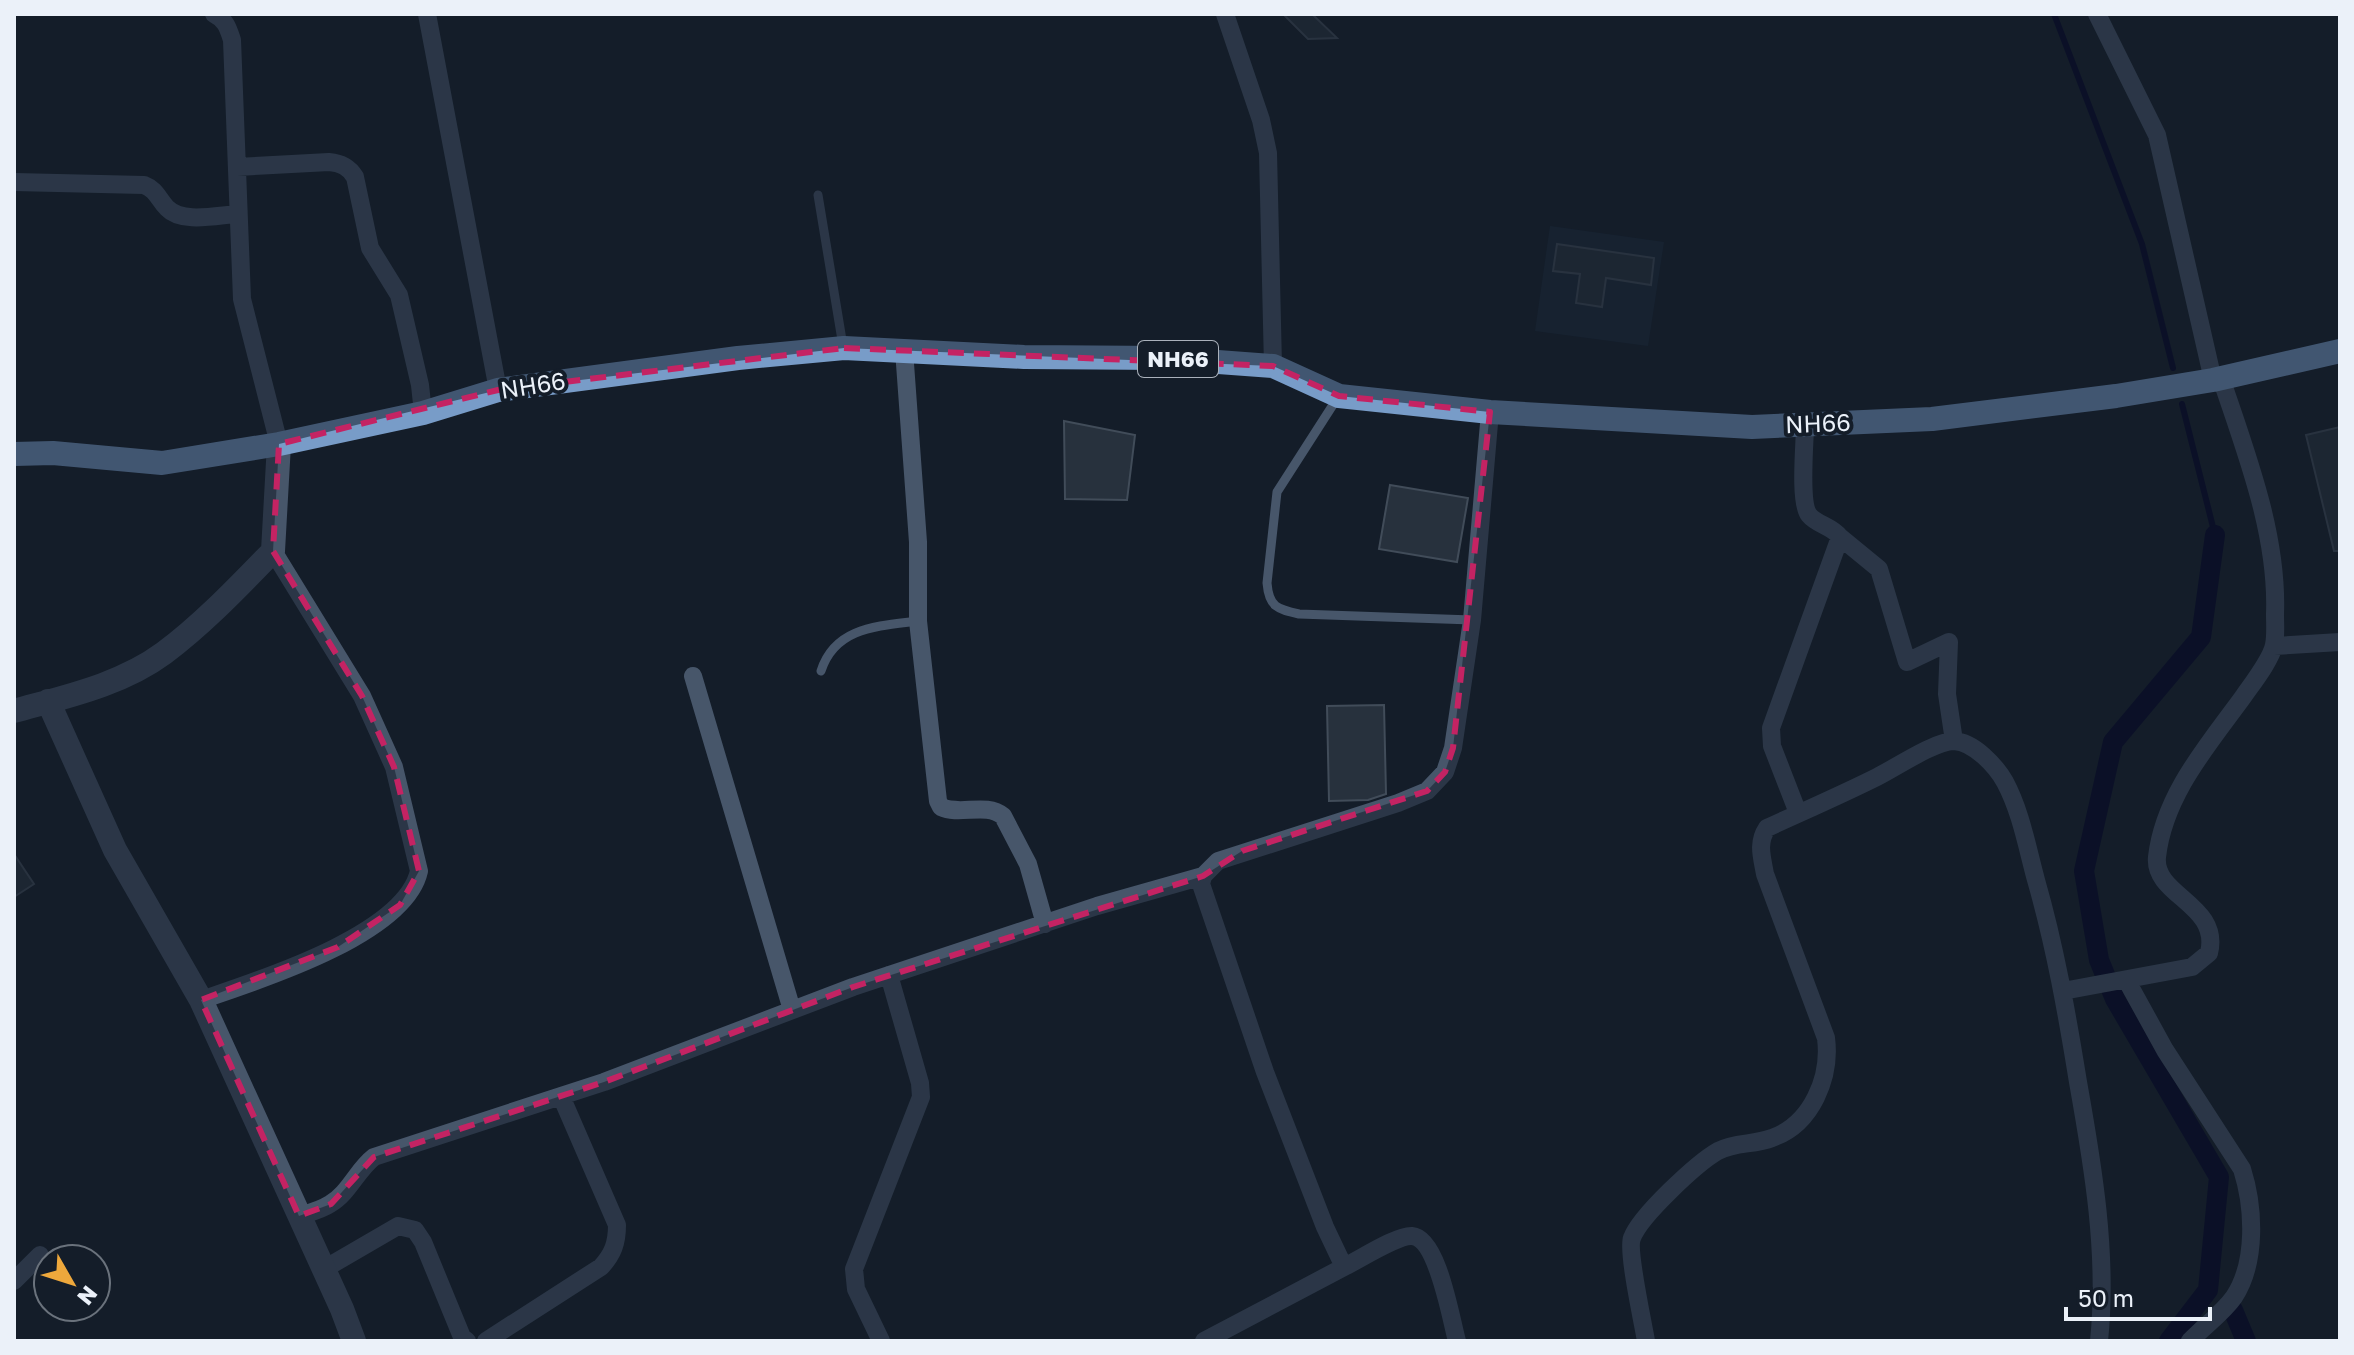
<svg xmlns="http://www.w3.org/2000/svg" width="2354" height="1355" viewBox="0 0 2354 1355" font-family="'Golos Text',sans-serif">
  <rect width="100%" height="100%" fill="#141d29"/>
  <!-- built -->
  <path fill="#1b2939" d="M1550,226L1664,242L1648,346L1535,331Z"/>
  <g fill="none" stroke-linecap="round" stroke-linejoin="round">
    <!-- stream -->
    <path stroke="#000224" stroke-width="6" d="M2054,14L2142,244L2173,368
      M2182,404L2215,535"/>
    <!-- canal -->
    <path stroke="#000224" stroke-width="20" d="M2233,1310L2246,1341
      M2169,1341L2208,1290L2219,1177L2115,999L2099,960L2084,871L2113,742L2201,637L2215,535"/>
  </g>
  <!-- building -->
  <path fill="#27313d" stroke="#414c59" stroke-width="2" d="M1283,14H1312L1337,38L1308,39Z
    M1557,244L1654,258L1651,285L1606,278L1602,307L1576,303L1580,274L1553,271Z
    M1064,421L1135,435L1127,500L1065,499Z
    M2340,427V551H2334L2306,435Z
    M1390,485L1468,498L1457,562L1379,549Z
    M1384,705L1386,794L1368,800L1329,801L1327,706Z
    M14,854L34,884L14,897Z"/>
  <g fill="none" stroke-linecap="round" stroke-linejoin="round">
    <!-- service -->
    <path stroke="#47566a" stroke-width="9" d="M818,195L843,346
      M1338,397L1277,492L1267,583C1269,607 1277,609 1299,614L1472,620
      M821,671C835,627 878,626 918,621"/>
    <!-- minor -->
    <path stroke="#47566a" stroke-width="18" d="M214,14C226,20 228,28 232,40L242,299L279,444
      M427,14L498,390
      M1225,14L1261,120L1268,153L1273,366
      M2097,14L2157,135L2213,380
      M237,167L329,162C341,163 349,167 355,177L370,248L399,295L420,385L423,413
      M14,182L144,185C157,190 158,199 167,208C182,224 218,215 238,214
      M904,350L918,542V621L938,801L941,807C960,816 986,802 1003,816L1028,864L1045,924
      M1840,537L1879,569L1907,662L1949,642L1947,694L1954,741
      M2274,646L2340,642
      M693,676L792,1010
      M1798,813L1772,746L1771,728L1840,537C1832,526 1817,525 1809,515C1799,502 1805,443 1805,425
      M2127,981L2165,1050L2242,1169C2254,1207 2257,1262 2234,1297C2222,1314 2204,1326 2190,1341
      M2063,991L2192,967L2209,953C2221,904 2153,896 2157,857C2164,795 2208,745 2243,697C2252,684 2271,660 2274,645C2276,636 2275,624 2275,614C2278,534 2246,453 2221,378
      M201,1000C257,981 405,935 419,871L394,767L362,696L273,551
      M299,1216C309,1213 321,1210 330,1204C349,1193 357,1170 374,1157L604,1082L853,987L1097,906L1203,876
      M324,1269L398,1226L415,1230L423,1242L462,1337L467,1341
      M14,1281L40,1255
      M486,1341L601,1267C613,1254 617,1243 617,1225L561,1096
      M881,1341L856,1289L854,1269L921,1097L920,1083L889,975
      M1204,1341L1344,1267
      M1457,1341C1451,1320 1438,1238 1412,1236C1397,1235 1359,1260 1344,1267L1325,1227L1265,1072L1201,884L1203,876L1218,861L1398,803L1427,791L1445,772L1453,748L1472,620L1490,412
      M1646,1341C1643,1323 1627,1250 1632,1238C1640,1216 1697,1163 1718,1151C1735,1142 1754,1145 1772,1138C1812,1124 1831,1077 1826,1038L1765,874C1762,857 1757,843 1767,828C1804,811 1841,795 1877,777C1895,768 1935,741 1954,741C1974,742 1996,766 2005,782C2021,812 2027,847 2036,880C2055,946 2067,1014 2078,1082C2093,1166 2108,1255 2099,1341"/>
    <!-- tertiary -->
    <path stroke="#47566a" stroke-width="24" d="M48,701L115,850L201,1000L342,1309L354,1341
      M14,711C64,697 121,685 164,653C203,624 239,586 273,551L279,444"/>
    <!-- trunk -->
    <path stroke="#789cc8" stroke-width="24" d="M14,454L53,453L162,463L279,444L423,413L498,390L738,358L844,348L1024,357L1164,358L1273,366L1339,396L1490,412L1752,427L1932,419L2116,396L2213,380L2340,351"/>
  </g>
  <!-- marked area -->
  <path d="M0 0H2354V1355H0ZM844,348L1273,366L1339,396L1490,412L1453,748L1445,772L1427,791L1242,851L1203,876L853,987L604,1082L374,1157L331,1204L299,1216L201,1000L338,947L400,905L419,871L394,767L362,696L273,551L279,444L498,390Z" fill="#141d29" fill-opacity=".55" fill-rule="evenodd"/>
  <path fill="none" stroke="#c42363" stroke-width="6" stroke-dasharray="16 10" stroke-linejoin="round" d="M844,348L1273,366L1339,396L1490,412L1453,748L1445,772L1427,791L1242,851L1203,876L853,987L604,1082L374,1157L331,1204L299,1216L201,1000L338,947L400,905L419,871L394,767L362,696L273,551L279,444L498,390Z"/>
  <g text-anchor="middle" stroke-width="8" stroke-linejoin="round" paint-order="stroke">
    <!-- shield labels -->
    <rect fill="#141d29" stroke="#aab1bb" stroke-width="2" x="1138" y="341" width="80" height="36" rx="6"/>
    <g font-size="22" font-weight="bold" fill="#ebf1f9">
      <text x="1178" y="367">NH66</text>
    </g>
    <!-- street labels -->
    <g font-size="24" fill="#ebf1f9" stroke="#141d29">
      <text transform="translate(533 386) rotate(-9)" y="8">NH66</text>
      <text transform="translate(1818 424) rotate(-2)" y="8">NH66</text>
    </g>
  </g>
  <!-- border -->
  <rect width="2354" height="1355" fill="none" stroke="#ebf1f9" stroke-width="32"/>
  <!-- north arrow -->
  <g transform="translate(72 1283) rotate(129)"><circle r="38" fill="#141d29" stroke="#6a727c" stroke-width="2"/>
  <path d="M0-6L14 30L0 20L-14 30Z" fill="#eea83c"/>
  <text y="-12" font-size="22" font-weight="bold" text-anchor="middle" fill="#ebf1f9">N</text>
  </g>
  <!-- scale -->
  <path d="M2066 1307v12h144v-12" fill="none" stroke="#ebf1f9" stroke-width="4"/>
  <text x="2078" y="1307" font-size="24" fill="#ebf1f9" stroke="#141d29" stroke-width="6" paint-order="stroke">50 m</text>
</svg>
